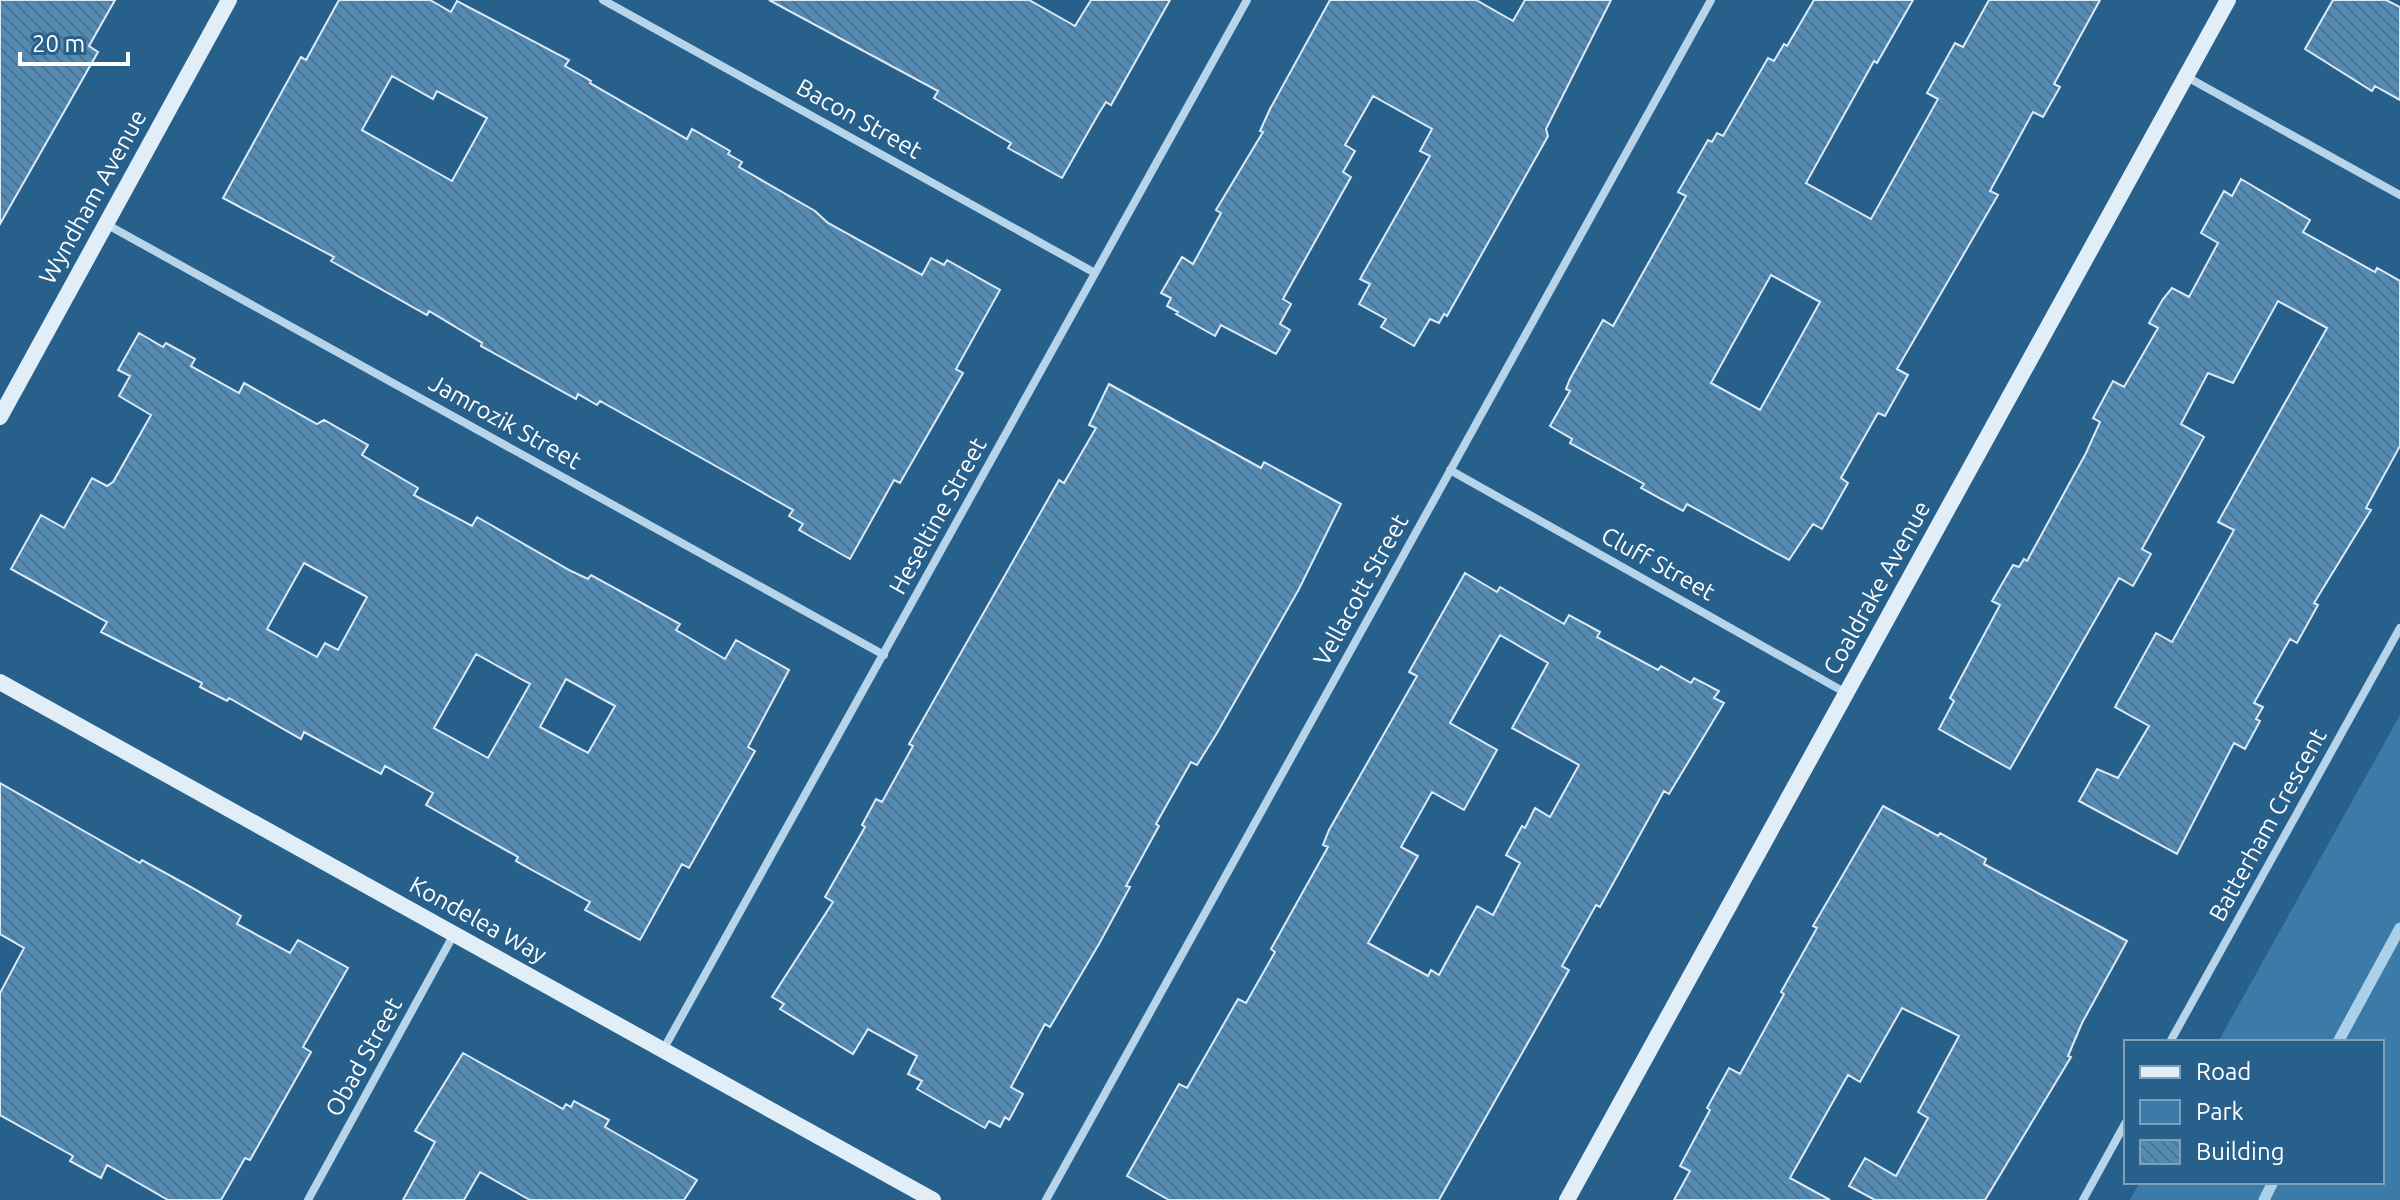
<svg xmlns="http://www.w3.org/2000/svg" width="2400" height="1200" viewBox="0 0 2400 1200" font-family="Ubuntu,sans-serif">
  <defs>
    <pattern id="building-back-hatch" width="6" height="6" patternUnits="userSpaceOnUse" patternTransform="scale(2)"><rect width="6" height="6" fill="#548bb4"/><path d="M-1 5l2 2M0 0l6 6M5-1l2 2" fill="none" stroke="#51728a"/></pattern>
  </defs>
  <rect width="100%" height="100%" fill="#28608c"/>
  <!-- green -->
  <path fill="#3c7aa8" d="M2400,715V1200H2130L2140,1182H2382V1042H2218Z"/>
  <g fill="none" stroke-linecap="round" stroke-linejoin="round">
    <!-- stream -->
    <path stroke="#abd0ea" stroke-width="11" d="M2338,1042L2400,928
      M2264,1200L2273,1182"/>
  </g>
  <!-- building -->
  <path fill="url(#building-back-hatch)" stroke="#dbebf8" stroke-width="2" fill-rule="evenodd" d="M0,0H115L89,46L98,52L0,224Z
    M339,0H430L451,12L457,1L569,60L565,66L591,81L590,83L687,139L692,129L730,151L728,154L742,162L739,167L815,211L828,223L922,275L931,258L944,265L947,260L1000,290L956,369L963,373L900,483L894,480L850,559L799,530L803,524L789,516L793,510L737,478L600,401L597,405L578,394L576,399L481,346L482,343L429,311L427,315L331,261L334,257L223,198L301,57L306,60ZM392,76L433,99L437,91L487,118L452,181L362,130Z
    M769,0H1029L1075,26L1091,0H1170L1111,105L1106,102L1099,113L1062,178L1008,148L1011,143L934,98L938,91Z
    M1330,0H1476L1513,21L1525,0H1611L1546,129L1548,136L1447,316L1444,314L1439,323L1430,319L1414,346L1381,327L1386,319L1359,304L1370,284L1360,279L1430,156L1420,151L1432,129L1373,96L1345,145L1355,151L1343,172L1351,177L1283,299L1291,304L1280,324L1290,330L1276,354L1221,325L1215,336L1176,314L1178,312L1167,306L1171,298L1161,293L1182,257L1193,264L1221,213L1216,210L1263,132L1260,131L1270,109Z
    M1814,0H1913L1877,63L1874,61L1806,183L1871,219L1938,99L1927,93L1955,43L1963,47L1989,0H2100L2054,84L2060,87L2043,117L2033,112L1990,191L1998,195L1897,369L1908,375L1885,416L1878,413L1841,478L1848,483L1822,529L1813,524L1789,560L1687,504L1683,511L1641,488L1644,484L1570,443L1572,439L1550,426L1570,391L1566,389L1570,379L1603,320L1613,326L1686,196L1678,192L1708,140L1712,142L1717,133L1723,136L1768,58L1774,61L1784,44L1787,46ZM1771,275L1820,302L1760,410L1711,383Z
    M2333,0H2386L2400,7V100L2375,86L2372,91L2305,49Z
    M2241,179L2310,220L2303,232L2375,272L2377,268L2400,281V446L2366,508L2371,510L2314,603L2318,605L2297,643L2290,639L2254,703L2263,707L2256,719L2260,721L2245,749L2234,743L2177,854L2079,801L2097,769L2118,778L2149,726L2115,707L2156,633L2172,642L2234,530L2218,522L2327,328L2278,301L2233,383L2208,373L2181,424L2204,437L2142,549L2151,554L2133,586L2119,578L2010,769L1939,729L1954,701L1950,698L2000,605L1992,601L2013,565L2019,567L2024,559L2027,561L2086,453L2100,422L2093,418L2113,381L2124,387L2158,328L2149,323L2163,299L2172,288L2189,297L2218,243L2201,233L2224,191L2232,196Z
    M139,333L163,347L166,343L195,359L191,366L239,393L244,383L317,424L324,420L368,445L362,455L418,488L414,495L472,526L477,517L571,571L588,579L591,575L680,624L676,630L725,659L736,640L789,670L748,747L755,751L689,868L682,864L640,940L585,910L590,902L516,861L518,857L426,805L433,793L385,766L381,774L304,732L301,739L229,698L227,701L200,687L202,683L101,632L107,622L11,569L41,515L64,528L92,478L107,486L113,482L151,415L119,396L130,376L118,370ZM304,563L367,597L338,650L325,643L317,657L267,629ZM476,654L530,684L488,758L434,728ZM566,679L615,706L588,753L540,727Z
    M1109,384L1261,468L1264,462L1341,504L1299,589L1217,733L1197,765L1191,762L1156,824L1159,826L1126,886L1130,887L1099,944L1050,1027L1045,1024L1011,1087L1023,1094L1009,1120L1005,1117L1000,1127L989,1121L985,1128L917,1089L922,1081L908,1074L917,1056L868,1029L853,1054L780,1009L784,1004L772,997L833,902L825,897L865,827L862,825L876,799L882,802L913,746L909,744L1059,480L1064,483L1096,428L1089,425Z
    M1465,573L1497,592L1500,587L1564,624L1569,615L1600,632L1597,637L1658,670L1661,666L1691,683L1694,678L1719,691L1714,698L1724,703L1669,794L1664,791L1600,907L1596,905L1562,966L1569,970L1439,1200H1169L1127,1176L1179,1084L1187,1088L1238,999L1246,1003L1275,952L1271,949L1328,847L1323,845L1329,830L1417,676L1409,672ZM1500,635L1548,663L1512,728L1579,765L1550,817L1535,808L1525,828L1522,826L1506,855L1520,863L1493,915L1477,906L1439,975L1431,970L1428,976L1368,943L1418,856L1401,847L1432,792L1464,810L1497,750L1450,723Z
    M0,783L140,863L142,860L189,886L241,916L237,924L290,953L298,940L348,968L303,1047L311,1052L250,1160L245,1158L221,1200H168L107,1165L101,1178L70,1161L73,1156L0,1115V993L24,948L0,934Z
    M1883,806L1938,836L1940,833L1986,859L1984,864L2127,941L2082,1023L2068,1056L2071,1057L1985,1200H1875L1849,1186L1865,1158L1896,1176L1928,1118L1918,1112L1959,1036L1902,1008L1860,1082L1848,1075L1790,1178L1830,1200H1674L1690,1171L1680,1166L1710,1110L1707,1108L1729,1068L1740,1074L1784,994L1781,992L1817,928L1813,926Z
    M463,1053L563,1109L566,1104L571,1107L574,1101L609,1120L605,1127L697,1180L684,1200H530L480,1172L464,1200H403L435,1142L415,1131Z"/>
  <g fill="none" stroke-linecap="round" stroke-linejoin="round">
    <!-- street -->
    <path stroke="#b6d4ea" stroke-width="8" d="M603,0L1095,273
      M2187,77L2400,195
      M106,224L884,655
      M1450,470L1846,693
      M2170,1042L2400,628
      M663,1050L1247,0
      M308,1200L454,934
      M1046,1200L1711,0
      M2083,1200L2126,1122"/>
    <!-- secondary -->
    <path stroke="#e1eef8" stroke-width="16" d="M0,417L229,0
      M0,682L933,1200
      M1567,1200L2228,0"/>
  </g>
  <g text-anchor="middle" stroke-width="6" stroke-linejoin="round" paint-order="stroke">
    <!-- street labels -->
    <g font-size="24" fill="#fff" stroke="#28608c">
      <text transform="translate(859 119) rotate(29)" y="8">Bacon Street</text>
      <text transform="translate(93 197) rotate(-61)" y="8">Wyndham Avenue</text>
      <text transform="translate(505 422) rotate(29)" y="8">Jamrozik Street</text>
      <text transform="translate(938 516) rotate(-61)" y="8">Heseltine Street</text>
      <text transform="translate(1658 564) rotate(29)" y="8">Cluff Street</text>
      <text transform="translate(1877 588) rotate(-61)" y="8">Coaldrake Avenue</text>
      <text transform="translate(1361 590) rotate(-61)" y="8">Vellacott Street</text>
      <text transform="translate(2268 825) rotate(-61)" y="8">Batterham Crescent</text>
      <text transform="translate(478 920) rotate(29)" y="8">Kondelea Way</text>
      <text transform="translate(364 1057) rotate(-61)" y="8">Obad Street</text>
    </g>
  </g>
  <!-- legend -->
  <rect x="2124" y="1040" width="260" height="144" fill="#28608c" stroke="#7ea0ba" stroke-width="2"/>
  <rect x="2140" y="1066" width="40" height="12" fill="#e1eef8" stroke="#7ea0ba" stroke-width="2"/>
  <text x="2196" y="1080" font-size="24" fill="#ffffff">Road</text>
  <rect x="2140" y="1100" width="40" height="24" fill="#3c7aa8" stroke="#7ea0ba" stroke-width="2"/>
  <text x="2196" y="1120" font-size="24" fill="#ffffff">Park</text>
  <rect x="2140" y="1140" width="40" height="24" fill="url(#building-back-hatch)" stroke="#7ea0ba" stroke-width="2"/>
  <text x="2196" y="1160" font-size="24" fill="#ffffff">Building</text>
  <!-- scale -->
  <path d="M20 52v12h108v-12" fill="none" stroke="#ffffff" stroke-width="4"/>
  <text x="32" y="52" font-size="24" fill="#ffffff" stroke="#28608c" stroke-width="6" paint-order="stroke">20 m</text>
</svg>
